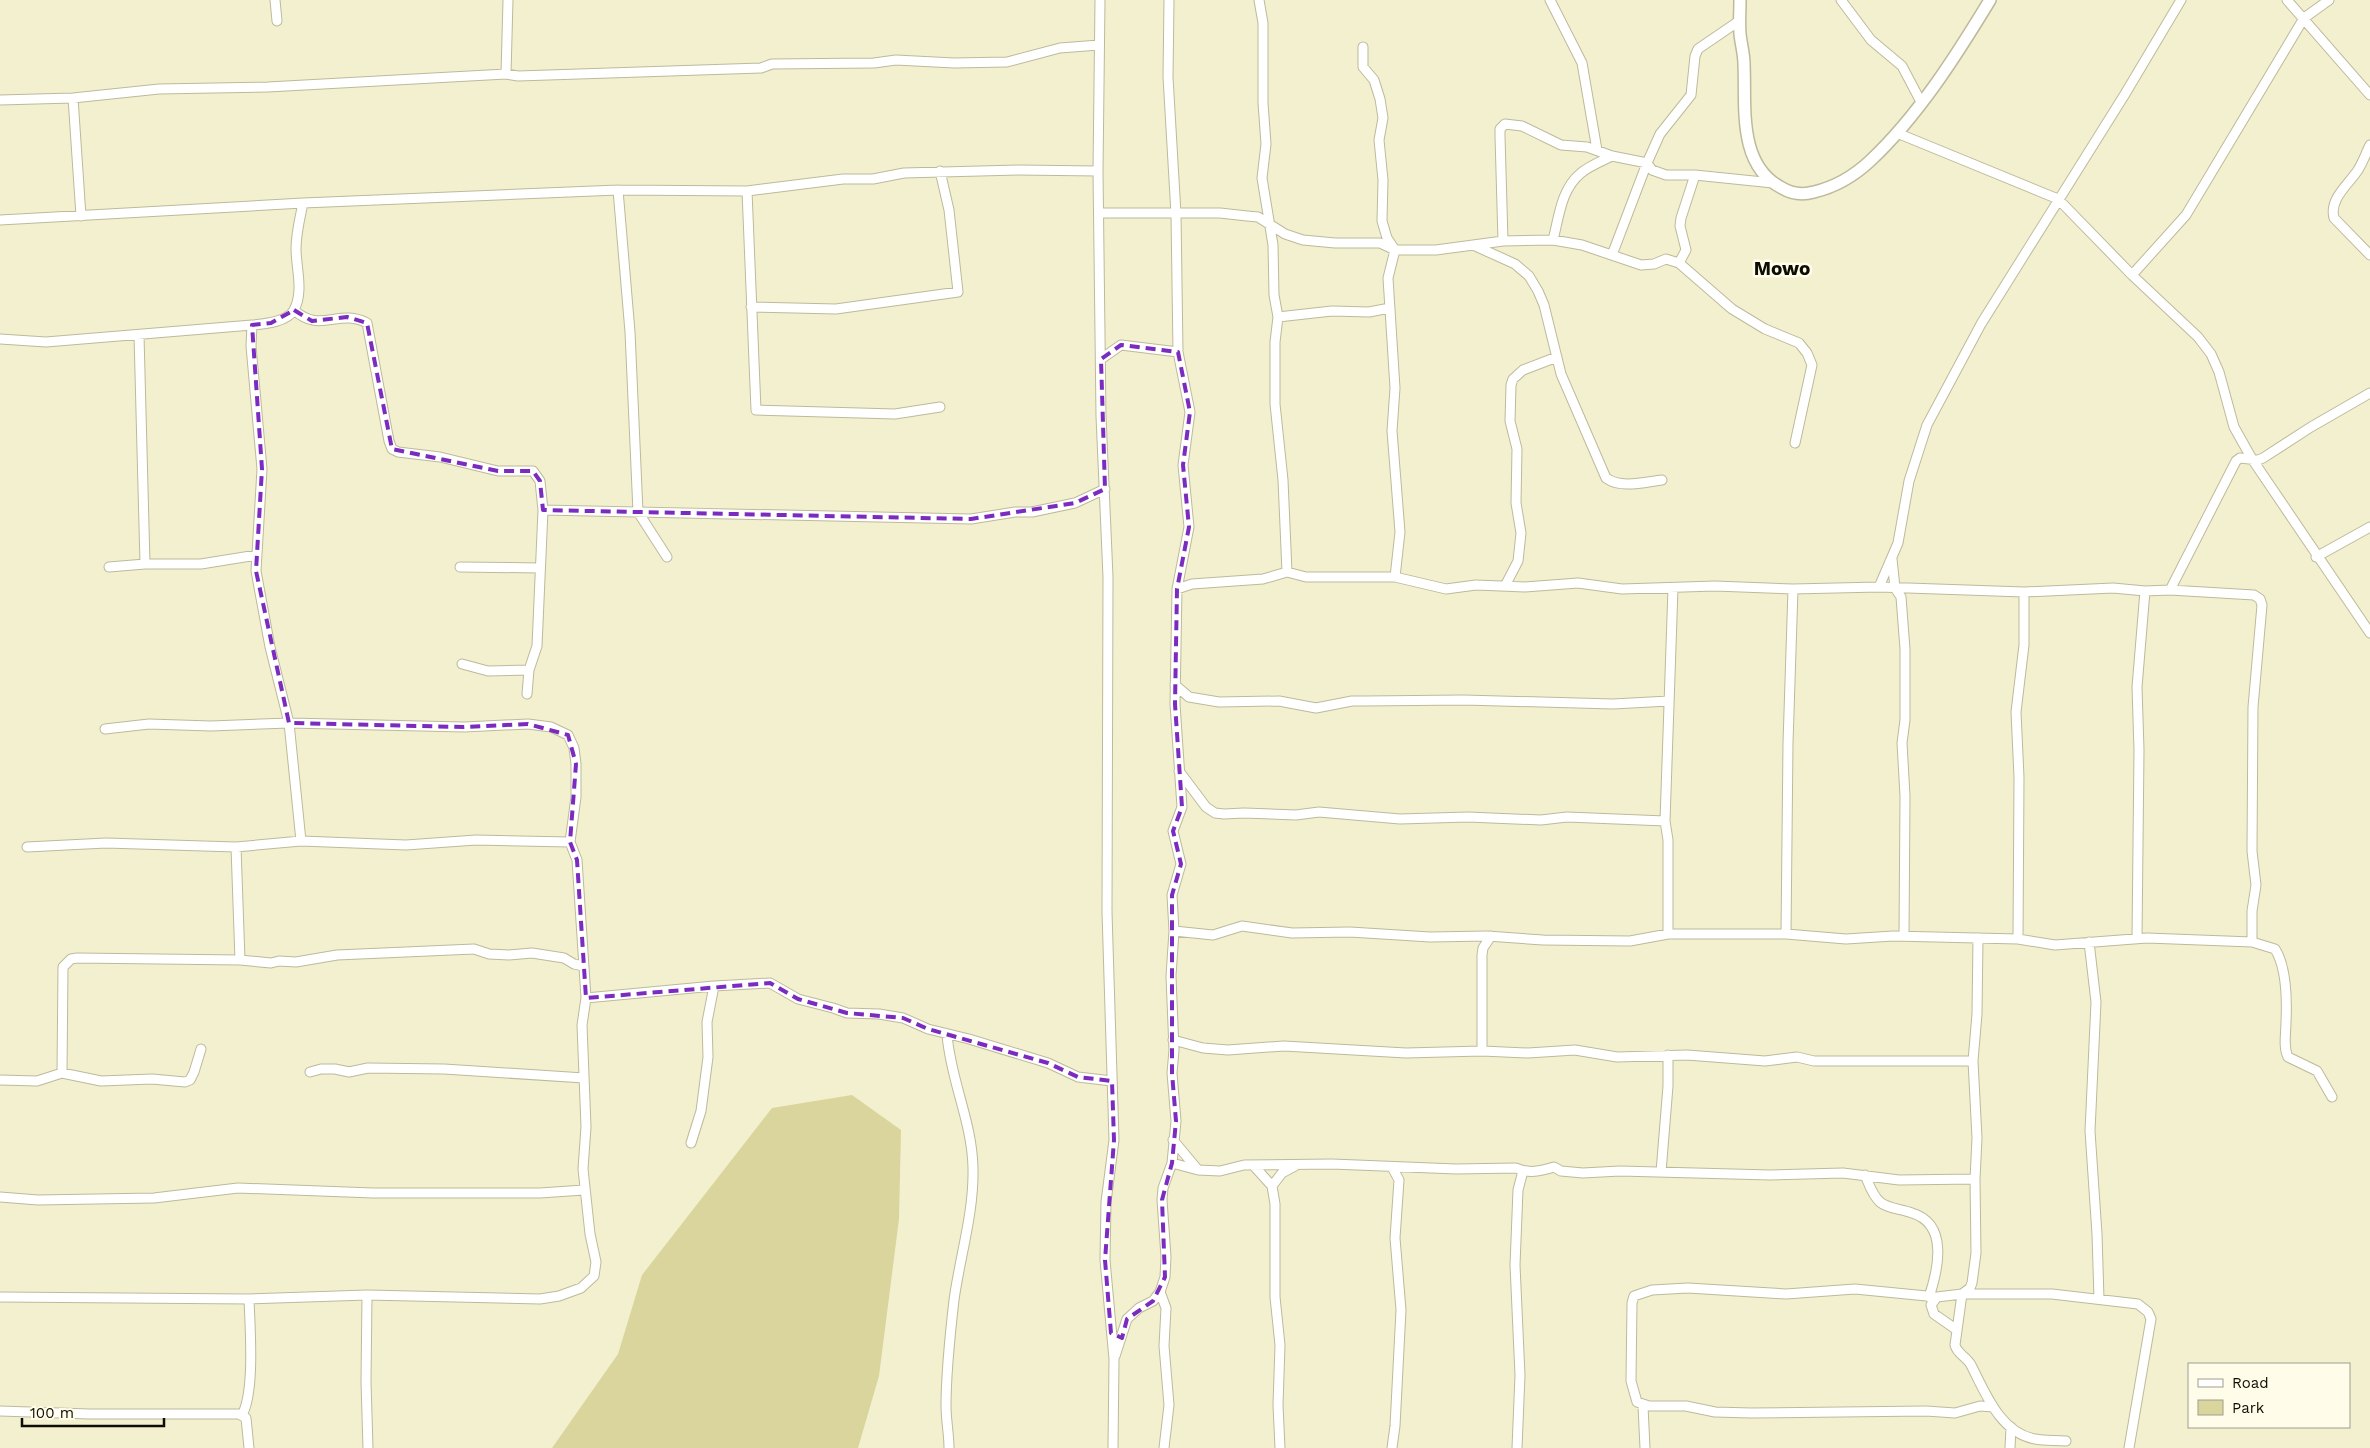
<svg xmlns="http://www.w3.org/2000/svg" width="2370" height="1448" viewBox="0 0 2370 1448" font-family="'Work Sans',sans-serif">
  <rect width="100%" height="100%" fill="#f3f0d0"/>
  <!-- green -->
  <path fill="#dad59c" d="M852,1095L901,1130L899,1219L879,1376L858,1448H552L618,1354L642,1275L772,1108Z"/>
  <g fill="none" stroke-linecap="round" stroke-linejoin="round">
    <defs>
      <path id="minor" d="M275,0L277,21
        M1100,0L1098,171L1101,416L1108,577L1107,912L1114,1140L1106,1202L1105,1260L1114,1359L1113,1448
        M1259,0L1263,23V103L1266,144L1262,178L1273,245L1274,295L1278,317L1275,342V404L1283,480L1287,572
        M1550,0L1582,63L1597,150
        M1841,0L1871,40L1902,66L1921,102
        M2287,0L2370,95
        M1363,47V67L1374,80L1380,99L1383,118L1379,140L1383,180L1382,221L1387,238L1395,250L1388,278L1395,388L1392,431L1400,532L1395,577
        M506,74L508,0
        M73,98L81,216
        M0,100L73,98L159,89L268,87L506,74L518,76L761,68L772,64L874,63L896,60L954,63L1007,62L1060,48L1099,45
        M1897,133L2058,199L2132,275L2198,337L2211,354L2219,372L2234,427L2252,459L2370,633
        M2370,145C2366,153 2363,162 2358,170C2348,185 2329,199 2334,218L2370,255
        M618,190L630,332L638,512L667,557
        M747,191L756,410L895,414L940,407
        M1100,213H1220L1247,216L1258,217L1285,234L1303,240L1335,243H1380L1395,250H1436L1503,241L1553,240L1582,245L1641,265L1654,264L1666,259L1679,263L1732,309L1765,329L1799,343L1807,353L1812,365L1795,443
        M0,220L303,203
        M1553,240C1559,217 1561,189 1581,173C1589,166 1602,161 1612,156
        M1503,241L1500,136V129L1505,124L1522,126L1561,145L1587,147L1612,156L1647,163L1652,170L1666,175H1695L1773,183
        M1473,245L1515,264L1529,276L1538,291L1544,305L1561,374L1606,478C1621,489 1645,482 1662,480
        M1612,255L1647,163L1660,134L1691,95L1695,56L1698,49L1739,21
        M1679,263L1686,250L1680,226L1681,218L1695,175
        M2132,275L2186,215L2304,18L2329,0
        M751,307L836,309L958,292L949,210L940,171
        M294,310C320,334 339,308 367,323L389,441L392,449L398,452L440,457L498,471H533L540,481L543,510L537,646L529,670L527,694
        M1278,317L1332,311L1369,312L1390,308
        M252,325L251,346L262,469L256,571L270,647L289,723L301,841
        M139,335L145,564
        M0,339L46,342L252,325C265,324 287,322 294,310C304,292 296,267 296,249C296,233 300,218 303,203L618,190L747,191L843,179H873L904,173L1018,170L1098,171
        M1101,359L1121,345L1178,352
        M543,510L971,519L1015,512H1032L1075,503L1105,489
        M2316,557L2370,527
        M1892,559L1895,588L1901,597L1905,649V720L1902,743L1905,796L1904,936
        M109,567L145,564H201L257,555
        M460,567L540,568
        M1505,586L1518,561L1521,533L1516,503L1517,449L1510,421L1511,385L1513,379L1523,370L1557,357
        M1879,587L1898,543L1909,481L1927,425L1981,324L2125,94L2181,0
        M1177,589L1192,584L1263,579L1287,572L1306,577H1395L1446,589L1476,585L1525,587L1578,583L1622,589L1715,586L1793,589L1879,587L2024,592L2113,588L2145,591L2170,590L2254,595L2260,599L2262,605L2253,707L2252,851L2256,885L2252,911V942
        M2170,590L2236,461L2240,458L2258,460L2263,458L2311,427L2370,393
        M462,664L488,671L529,670
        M1175,685L1189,697L1219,702L1279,701L1316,708L1352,701H1365L1464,700L1613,704L1669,701
        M1179,771L1206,807L1215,813L1224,814L1244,813L1296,815L1319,812L1400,819L1468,817L1541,820L1567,817L1665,821
        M27,847L106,843L236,847L301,841L406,845L476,840L570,842
        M236,847L240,960
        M1174,931L1213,935L1242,926L1292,933L1350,932L1430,937L1487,936L1543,940L1630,941L1668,934H1786L1846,939L1893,936L2018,939L2055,945L2147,938L2252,942L2275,949C2287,968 2287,1000 2286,1022C2286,1033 2283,1047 2288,1057L2317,1071L2332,1097
        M1668,934V840L1665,821L1673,588
        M1786,934L1788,743L1793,589
        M1978,938L1977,1014L1973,1061L1977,1138L1975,1179L1976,1253L1972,1283L1970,1288L1962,1294L1955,1345C1957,1354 1967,1357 1971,1365C1985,1392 2000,1433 2035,1439C2045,1441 2056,1440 2066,1441
        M2137,938L2139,750L2137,687L2145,591
        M2018,939L2019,777L2016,712L2024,645V592
        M2089,942L2096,1002L2090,1131L2097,1234L2099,1299
        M586,998L714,986L770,983L798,999L833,1008L847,1013L879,1014L903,1018L928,1029L969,1039L1048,1063L1078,1077L1112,1081
        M947,1035C951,1082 972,1121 973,1168C974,1213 960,1256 954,1300C950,1335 946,1371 946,1406C946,1420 949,1434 949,1448
        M1173,1040L1203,1048L1228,1050L1284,1046L1406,1053L1482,1051L1528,1053L1575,1050L1617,1057L1687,1055L1765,1061L1797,1057L1814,1061H1973
        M1482,1051V955L1483,948L1491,936
        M310,1072L321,1069H335L349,1072L368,1068L444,1069L584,1078
        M62,1073L63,967L71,959L77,958L240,960L271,963L279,961L296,962L337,955L474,949L489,954L509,955L532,953L564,958L574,964L583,966
        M0,1080L37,1081L62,1073L101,1081L152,1079L185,1082L190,1080L194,1072L201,1049
        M1173,1140L1198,1170
        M691,1143L701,1111L708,1057L707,1022L714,986
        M1172,1163L1198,1170L1220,1171L1244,1165L1332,1164L1456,1169L1516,1168C1528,1174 1541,1171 1554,1167L1561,1171L1583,1173L1620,1171L1770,1175L1843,1173L1899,1180L1975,1179
        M1253,1165L1272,1186L1275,1204V1297L1280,1345L1278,1405L1280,1448
        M1661,1172L1668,1086V1055
        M1865,1175C1869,1184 1872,1195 1880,1202C1888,1209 1902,1209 1912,1213C1949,1224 1938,1270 1929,1297
        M1272,1186L1282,1173L1295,1166
        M0,1197L38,1200L154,1198L238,1188L373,1193H540L584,1190
        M1160,1292L1166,1308L1164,1346L1169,1405L1164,1448
        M367,1295L366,1382L368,1448
        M0,1297L249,1299L367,1295L540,1299L559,1296L581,1288L594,1276L596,1262L590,1234L583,1169L586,1127L582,1025L586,998L577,860L570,842L576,797V764L574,748L568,735L551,727L528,724L464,727L289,723L211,726L149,724L105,729
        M1937,1297L1931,1305L1934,1314L1957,1330
        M1115,1356L1127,1319L1139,1308L1153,1301L1160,1292L1165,1277L1166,1257L1162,1200L1163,1188L1172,1163L1176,1121L1172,1073L1174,1050L1171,976L1174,931L1172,895L1181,864L1173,831L1182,807L1175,704L1177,589L1189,527L1183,465L1190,412L1178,352L1176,214L1168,77L1169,0
        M1643,1406L1645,1448
        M1993,1407L1980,1406L1955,1413L1926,1411L1751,1413L1715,1412L1686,1406H1649L1637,1402L1631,1381L1632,1303L1634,1296L1652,1290L1688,1288L1786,1294L1855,1289L1937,1297L1962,1294H2052L2138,1304L2148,1312L2151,1319L2129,1448
        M0,1411L90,1414H239L246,1418L249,1448
        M242,1415C255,1392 250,1327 249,1299
        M1392,1448L1395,1426L1401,1310L1395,1238L1399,1180L1392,1167
        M1517,1448L1520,1375L1515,1265L1518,1190L1523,1171
        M2010,1448L2011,1427"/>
      <path id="tertiary" d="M1740,0C1740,11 1739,23 1740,34C1741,44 1744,54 1744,64C1746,106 1737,165 1782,188C1792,194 1803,195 1814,192C1835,187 1855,175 1870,161C1918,116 1956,56 1990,0"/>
    </defs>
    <!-- minor casing -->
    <use href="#minor" stroke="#bdba9b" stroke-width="11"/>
    <!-- tertiary casing -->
    <use href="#tertiary" stroke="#bdba9b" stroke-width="14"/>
    <!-- minor -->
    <use href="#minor" stroke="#fff" stroke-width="9"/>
    <!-- tertiary -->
    <use href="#tertiary" stroke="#fff" stroke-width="11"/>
  </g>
  <!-- marked area -->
  <path fill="none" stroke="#7b2cbf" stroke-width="4" stroke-dasharray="10 6" stroke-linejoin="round" d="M294,310L312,321L347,317L367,323L392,449L498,471H533L540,481L543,510L971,519L1075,503L1105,489L1101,359L1121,345L1178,352L1190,412L1183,465L1189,527L1177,589L1175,704L1182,807L1173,831L1181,864L1172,895V1073L1176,1121L1172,1163L1162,1200L1165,1277L1153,1301L1127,1319L1122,1338L1111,1333L1105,1260L1114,1140L1112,1081L1078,1077L1048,1063L928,1029L903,1018L847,1013L798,999L770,983L586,998L577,860L570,842L576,764L568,735L528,724L464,727L289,723L256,571L262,469L252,325L271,323Z"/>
  <g text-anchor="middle" stroke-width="5" stroke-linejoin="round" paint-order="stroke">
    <!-- quarter labels -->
    <g font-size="19" font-weight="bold" fill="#0e0d04" stroke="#fffdea">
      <text x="1782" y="275">Mowo</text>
    </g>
  </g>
  <!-- legend -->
  <rect x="2188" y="1363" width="162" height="65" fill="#fffdea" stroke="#9f9d8e"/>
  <rect x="2198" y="1379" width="25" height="8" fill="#ffffff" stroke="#9f9d8e"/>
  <text x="2232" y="1388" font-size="15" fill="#0e0d04">Road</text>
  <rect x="2198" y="1400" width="25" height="15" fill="#dad59c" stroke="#9f9d8e"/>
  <text x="2232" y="1413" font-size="15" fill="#0e0d04">Park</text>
  <!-- scale -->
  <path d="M22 1418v8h142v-8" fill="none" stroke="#0e0d04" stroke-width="2.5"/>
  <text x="30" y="1418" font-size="15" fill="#0e0d04" stroke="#fffdea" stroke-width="4" paint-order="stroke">100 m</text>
</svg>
